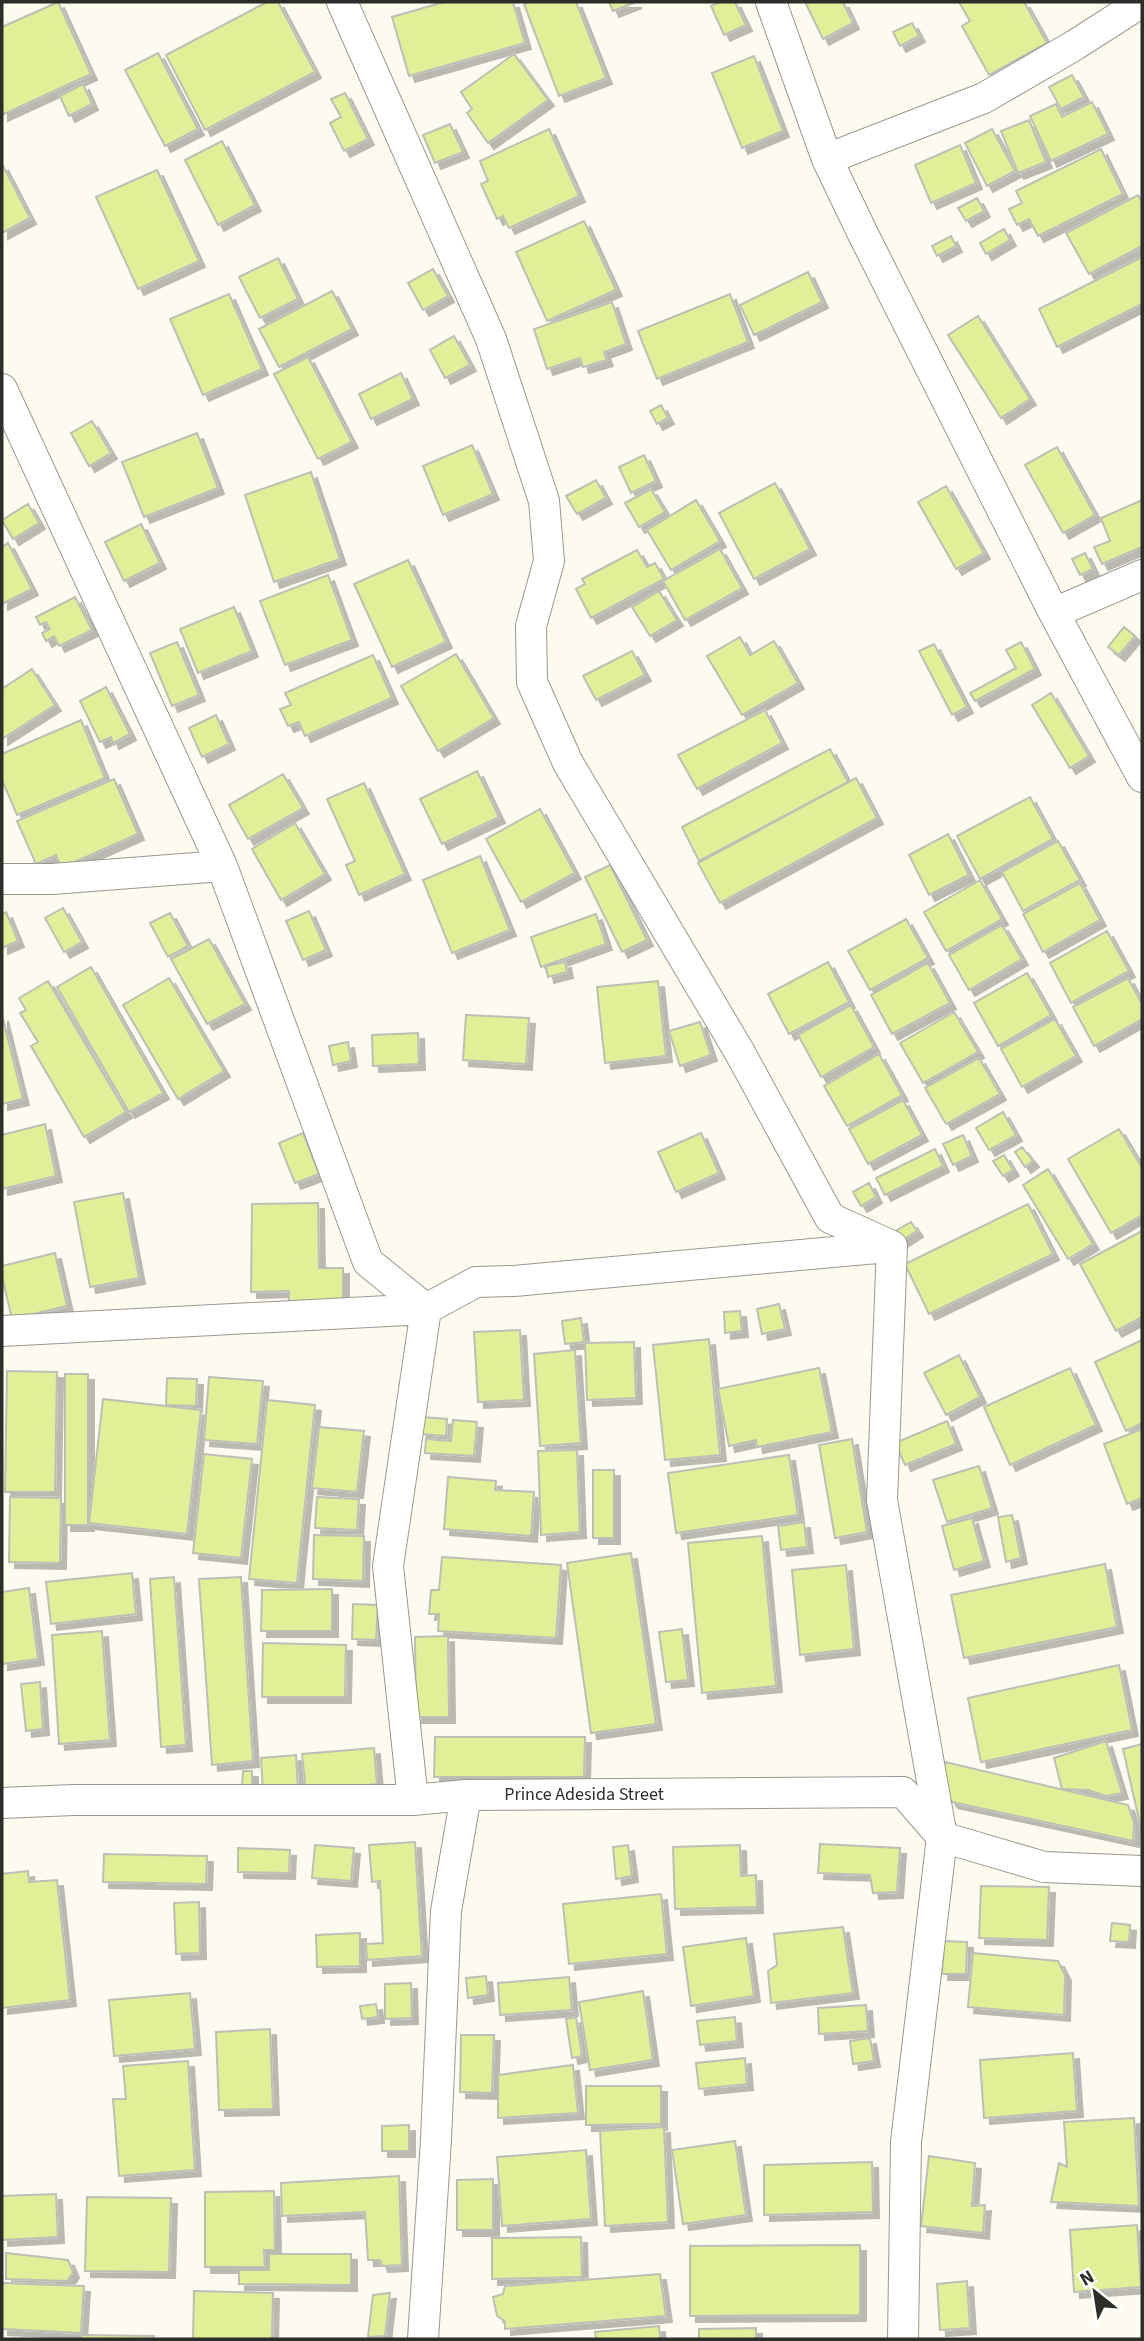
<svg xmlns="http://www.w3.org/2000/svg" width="1144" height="2341" viewBox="0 0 1144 2341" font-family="'Source Sans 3',sans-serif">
  <defs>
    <filter id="shadow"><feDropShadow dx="6" dy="6" stdDeviation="0" flood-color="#0004"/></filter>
  </defs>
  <rect width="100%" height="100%" fill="#fdfbf0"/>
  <!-- building -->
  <path fill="#e0f099" stroke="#bdbfb5" stroke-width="2" filter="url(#shadow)" d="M58,2L91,74L2,115V27Z
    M267,2H278L315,72L205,130L166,55Z
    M444,2H513L525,43L409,76L392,17Z
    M530,2H576L606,78L559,96L524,4Z
    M609,2H636L613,11Z
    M720,2H735L746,25L724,35L711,6Z
    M805,2H843L853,23L823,39Z
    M959,2H1024L1047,43L989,75L962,26L970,21Z
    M912,23L919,36L900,46L893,32Z
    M158,53L198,129L165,146L125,70Z
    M514,54L548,100L488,143L467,113L472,109L461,92Z
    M754,56L783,131L742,148L712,73Z
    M1072,75L1084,97L1061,109L1049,87Z
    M83,84L92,104L69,116L60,96Z
    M345,93L368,139L344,151L330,123L341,117L331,99Z
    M1092,102L1108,134L1051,161L1030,116L1056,104L1062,117Z
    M1029,120L1046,162L1018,173L1001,131Z
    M450,124L463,152L435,163L423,135Z
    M549,129L579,196L509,228L503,216L497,219L481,184L488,181L480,161Z
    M992,129L1015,171L987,186L965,143Z
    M222,141L255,205L218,225L185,160Z
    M960,145L976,183L931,203L915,165Z
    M1101,149L1123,194L1038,236L1029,219L1017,225L1009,209L1022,203L1016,191Z
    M2,164L30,218L2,233Z
    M157,170L199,261L138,289L96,197Z
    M1138,195L1142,202V246L1089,274L1066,233Z
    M977,198L984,211L966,221L958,208Z
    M584,221L616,290L547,321L516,252Z
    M1004,229L1010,240L986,254L980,243Z
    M951,236L956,246L937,256L932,246Z
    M1142,257V304L1057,347L1039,309Z
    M278,258L298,299L260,318L239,277Z
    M433,269L448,296L423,310L408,283Z
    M808,272L822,302L754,335L740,305Z
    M332,291L352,329L279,367L259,329Z
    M229,294L262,369L203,395L170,319Z
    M730,294L748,342L657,379L638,331Z
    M612,302L626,344L604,352L607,360L583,367L580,358L547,369L534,329Z
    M978,316L1030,399L1001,418L948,335Z
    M454,336L470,365L445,378L430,350Z
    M308,357L352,442L318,459L274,374Z
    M401,373L413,399L371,419L359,394Z
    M661,405L668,418L657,424L650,411Z
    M92,421L111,453L89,466L71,433Z
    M197,433L218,488L144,517L122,462Z
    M472,445L493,494L443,515L423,466Z
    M1057,447L1095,515L1063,533L1025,465Z
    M644,455L656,481L631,493L619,467Z
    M311,472L340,559L274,582L245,495Z
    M596,480L606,498L577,514L566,496Z
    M775,483L810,549L754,579L719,513Z
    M946,486L984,553L956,569L918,502Z
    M651,489L665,512L639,527L625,503Z
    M696,500L720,541L671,570L647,530Z
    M1142,500V547L1102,564L1094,547L1110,541L1101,518Z
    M28,504L39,523L13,539L2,520Z
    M141,524L160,563L124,581L105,542Z
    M8,543L32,589L2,604V547Z
    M720,549L742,588L685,620L663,581Z
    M637,550L647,567L655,563L664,579L591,618L576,589L585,584L582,579Z
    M1085,553L1093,569L1080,575L1072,559Z
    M408,560L446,642L392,667L354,584Z
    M328,575L352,640L285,665L260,601Z
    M659,591L677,620L650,636L632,607Z
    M75,597L92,630L59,646L54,636L46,641L42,633L50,629L46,622L40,625L36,617Z
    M234,607L252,651L198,673L180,629Z
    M1124,627L1135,636L1119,655L1108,647Z
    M740,637L750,655L774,641L798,683L742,715L707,656Z
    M177,642L199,695L172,706L150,653Z
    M1021,642L1035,669L975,701L970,693L1016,668L1006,650Z
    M934,644L967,707L952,715L919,651Z
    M632,651L645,675L596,700L583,676Z
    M456,654L494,718L438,751L401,686Z
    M373,655L392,698L305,736L299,722L288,726L280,709L291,705L285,693Z
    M32,669L55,705L2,739V689Z
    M106,687L130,734L113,743L111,737L100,742L80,701Z
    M1051,693L1089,756L1070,768L1032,705Z
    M765,710L782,743L697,789L678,755Z
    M216,715L229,744L202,757L189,728Z
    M81,720L105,778L17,815L2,780V754Z
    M830,749L848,782L699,861L682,827Z
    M477,771L499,817L442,844L420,799Z
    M283,774L303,808L248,839L229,805Z
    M856,778L877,818L720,903L698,863Z
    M114,779L138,834L61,868L56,855L36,864L17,821Z
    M364,783L405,874L359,895L346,865L355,861L327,799Z
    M1030,797L1053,839L980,879L957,836Z
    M540,809L575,873L521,902L486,839Z
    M295,823L325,874L281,900L252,849Z
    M948,834L969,875L929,895L909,855Z
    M1058,841L1080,880L1023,911L1002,872Z
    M480,856L510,930L452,953L423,880Z
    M610,865L647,940L622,952L585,877Z
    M980,880L1002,919L946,951L924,912Z
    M1080,883L1100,920L1043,952L1023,914Z
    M63,908L82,942L64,952L45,918Z
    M309,911L326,950L303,960L286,921Z
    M6,912L18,941L2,948V914Z
    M170,913L188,946L168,957L150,923Z
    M596,914L606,944L541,967L531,937Z
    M906,919L928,958L870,990L848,951Z
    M1002,925L1022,959L969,990L949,955Z
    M1107,931L1129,971L1071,1003L1050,963Z
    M209,939L245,1004L207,1024L171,959Z
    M565,962L567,972L548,977L546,966Z
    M828,962L849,1002L789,1034L768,994Z
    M928,963L950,1003L892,1034L871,995Z
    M91,967L163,1093L129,1112L57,987Z
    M1027,973L1051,1015L998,1046L974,1003Z
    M169,978L224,1071L178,1099L123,1005Z
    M1128,978L1142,1004V1019L1094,1046L1073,1007Z
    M48,981L126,1112L84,1137L31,1046L38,1042L20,1013L26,1010L19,998Z
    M658,981L666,1056L605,1063L597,987Z
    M851,1005L874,1047L821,1077L798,1035Z
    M954,1012L978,1052L923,1083L900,1043Z
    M2,1015L23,1099L2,1104Z
    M466,1015L529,1018L526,1064L463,1060Z
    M1055,1019L1076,1056L1022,1087L1001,1049Z
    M700,1022L711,1055L680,1066L669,1031Z
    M418,1033L419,1064L373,1066L372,1035Z
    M348,1042L351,1061L333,1065L329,1046Z
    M879,1054L902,1095L847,1126L824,1086Z
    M979,1058L1000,1094L946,1124L925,1088Z
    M903,1100L922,1135L868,1164L849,1129Z
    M1003,1112L1016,1135L989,1150L976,1128Z
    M45,1124L56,1176L2,1189V1135Z
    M1119,1129L1142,1168V1215L1111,1233L1068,1159Z
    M303,1133L319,1174L295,1183L279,1143Z
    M701,1133L719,1173L676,1192L658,1152Z
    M963,1135L972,1156L953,1165L943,1144Z
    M1022,1147L1033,1161L1025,1167L1015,1152Z
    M935,1149L943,1166L885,1195L876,1178Z
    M1004,1155L1013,1170L1003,1176L993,1161Z
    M1048,1169L1093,1244L1068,1259L1023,1185Z
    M869,1183L876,1197L861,1206L853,1192Z
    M123,1193L139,1278L90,1287L74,1202Z
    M318,1203L319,1268H343V1303L289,1305V1291L251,1292L252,1204Z
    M1028,1204L1053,1254L929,1314L905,1264Z
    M911,1222L917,1231L898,1243L892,1233Z
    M1142,1231V1317L1116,1331L1080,1264Z
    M55,1253L67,1306L12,1319L2,1276V1266Z
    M779,1304L785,1329L762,1334L757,1309Z
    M740,1311L742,1331L725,1333L724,1312Z
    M581,1318L584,1342L565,1344L562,1321Z
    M520,1330L524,1400L478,1402L474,1332Z
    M709,1339L720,1455L665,1460L653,1345Z
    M1142,1340V1423L1126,1431L1095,1362Z
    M634,1342L636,1398L587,1400L585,1343Z
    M575,1350L581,1443L540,1446L534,1354Z
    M959,1355L980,1397L946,1415L924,1373Z
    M819,1368L832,1432L757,1447L756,1440L729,1446L718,1389Z
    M1070,1368L1096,1425L1010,1465L984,1407Z
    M7,1371L57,1372L55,1492H5Z
    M65,1374H88V1525H65Z
    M209,1377L263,1381L257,1444L204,1440Z
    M167,1378L197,1379L196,1406L166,1405Z
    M103,1399L201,1410L187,1534L89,1523Z
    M267,1400L315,1405L297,1583L249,1579Z
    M422,1417L447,1419L446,1436L420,1434Z
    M453,1420L477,1422L474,1456L425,1453L426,1439L451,1441Z
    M947,1421L956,1444L905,1465L895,1443Z
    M319,1427L364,1431L357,1492L312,1488Z
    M1142,1429V1498L1127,1504L1104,1444Z
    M852,1439L867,1532L835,1538L819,1445Z
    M577,1450L580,1532L541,1535L538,1451Z
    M204,1454L252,1459L241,1558L193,1553Z
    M789,1455L798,1515L676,1533L668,1473Z
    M979,1466L992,1508L947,1522L933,1480Z
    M593,1470H614V1538H593Z
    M448,1477L496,1481L495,1490L534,1492L531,1536L444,1529Z
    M10,1497L61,1498L60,1563L9,1562Z
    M317,1497L359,1499L357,1530L315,1528Z
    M1012,1515L1021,1558L1006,1562L998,1517Z
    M972,1518L984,1561L954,1570L942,1526Z
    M804,1522L807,1547L781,1550L778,1526Z
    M314,1535L364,1536L363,1581L313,1579Z
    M762,1536L776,1686L702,1693L688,1543Z
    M631,1553L656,1724L591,1733L567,1563Z
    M442,1557L561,1565L556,1638L438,1631L439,1614H429L431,1590H439Z
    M1105,1564L1117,1627L964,1658L951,1595Z
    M846,1565L854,1649L800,1655L792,1570Z
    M132,1573L136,1614L51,1624L46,1582Z
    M174,1577L186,1745L161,1747L150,1579Z
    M241,1577L253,1761L212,1765L199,1579Z
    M29,1588L38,1659L2,1664V1592Z
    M332,1589V1631H261L262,1590Z
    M353,1604L378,1605L376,1640L352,1639Z
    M682,1629L688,1680L666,1682L659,1632Z
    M102,1631L110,1740L59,1744L52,1635Z
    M448,1636L449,1717H416L415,1637Z
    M263,1643L346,1645L345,1697H262Z
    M1119,1665L1132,1730L981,1762L968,1698Z
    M40,1682L43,1729L26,1731L21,1684Z
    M435,1737H585L584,1777H434Z
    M1106,1741L1122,1793L1106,1796L1088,1790L1062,1789L1054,1758Z
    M1142,1744V1833L1123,1749Z
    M374,1748L377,1784L306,1791L302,1754Z
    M296,1755L298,1789L263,1792L261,1758Z
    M945,1762L1128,1805L1134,1823L1133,1841L952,1802L941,1785Z
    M243,1771H252V1785L242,1786Z
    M415,1842L422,1956L367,1960L366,1944L383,1943L380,1881L372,1882L369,1845Z
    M820,1844L900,1848L897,1892L873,1893L870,1875L818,1873Z
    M315,1845L354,1848L351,1881L312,1878Z
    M628,1845L632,1876L616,1879L613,1847Z
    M740,1845L741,1876L756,1875L757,1907L675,1909L673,1847Z
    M238,1848L290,1850L289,1873L238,1872Z
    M104,1854L207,1856L206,1884L103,1882Z
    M28,1871L29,1882L57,1880L70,2000L2,2008V1874Z
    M981,1886L1049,1887L1047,1940L979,1938Z
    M661,1894L667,1954L569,1964L563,1904Z
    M199,1902L200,1953L176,1954L174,1903Z
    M1112,1923L1130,1925L1129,1942L1110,1941Z
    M843,1927L853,1993L771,2003L768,1971L777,1965L774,1934Z
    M360,1933V1966L317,1967L316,1935Z
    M746,1938L754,1996L691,2006L683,1947Z
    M944,1941L967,1942L966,1974H942Z
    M973,1953L1058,1961L1065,1975L1064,2015L968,2007Z
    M486,1976L488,1995L468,1998L466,1978Z
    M569,1977L572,2010L500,2015L498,1983Z
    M411,1983L412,2018L385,2019V1984Z
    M643,1991L653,2060L590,2070L579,2002Z
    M190,1993L195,2049L114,2056L109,2000Z
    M376,2004L378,2017L362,2019L360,2006Z
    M866,2005L868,2031L819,2034L818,2008Z
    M576,2017L582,2056L572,2058L566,2019Z
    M735,2017L737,2041L700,2045L697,2021Z
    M270,2029L273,2109L219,2110L216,2032Z
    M461,2035H494L492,2093L460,2092Z
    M870,2038L874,2061L853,2064L850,2041Z
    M1073,2053L1077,2111L984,2118L980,2060Z
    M745,2058L747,2084L699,2089L696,2063Z
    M188,2061L195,2170L119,2176L113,2099H126L123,2066Z
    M573,2065L578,2113L498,2118V2075Z
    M586,2086H661V2124L586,2125Z
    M1134,2118L1139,2206L1051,2202L1059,2163L1067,2167L1064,2122Z
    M409,2125V2151H382V2126Z
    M664,2127L668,2222L605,2226L600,2131Z
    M735,2141L746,2215L683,2224L672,2150Z
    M586,2150L591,2219L502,2226L497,2157Z
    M929,2156L975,2163L972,2206L985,2205L983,2233L921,2226Z
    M872,2162L873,2212L764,2215V2165Z
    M399,2176L402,2265L382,2266L380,2260H368L365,2212L282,2216L281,2183Z
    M493,2179V2230H457V2180Z
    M274,2191L275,2250H264L265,2267H205V2192Z
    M56,2194L58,2237L2,2240V2196Z
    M87,2197L171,2198L169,2272L85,2271Z
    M1137,2225L1141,2287L1074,2292L1070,2230Z
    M581,2237L582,2277L492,2279V2238Z
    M860,2245V2315L690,2316V2246Z
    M6,2253L68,2260L73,2272L67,2281L6,2279Z
    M269,2254H351V2285L239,2284V2270H269Z
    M660,2274L666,2316L505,2329V2321L497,2316L493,2297L503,2294L505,2286Z
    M967,2281L970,2328L940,2330L937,2284Z
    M2,2283L84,2286L81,2333L2,2329Z
    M194,2291L273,2293L272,2339H193Z
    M390,2293L385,2336L368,2337L373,2295Z
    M659,2326L660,2339H596L595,2332Z
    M756,2328V2339H699V2329Z
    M81,2335L154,2336V2339H81Z"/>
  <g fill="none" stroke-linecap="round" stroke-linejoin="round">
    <defs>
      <path id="minor" d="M342,2L491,339L544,501L549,561L531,626L532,682L568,763L739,1051L830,1218L892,1246L882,1500L942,1837L906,2142L903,2339
        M771,2L827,159L863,234L1054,613L1142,777
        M827,159L984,98L1075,45L1142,2
        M2,389L222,866L368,1262L426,1309L388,1566L413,1800
        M1054,613L1142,575
        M2,879H52L222,866
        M2,1331L426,1309L476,1282L514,1281L888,1247
        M2,1803L73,1800H413L466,1795L903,1792L942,1837L1044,1867L1142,1871
        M423,2339L436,2140L446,1911L466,1795"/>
    </defs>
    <!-- minor casing -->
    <use href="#minor" stroke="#9a988e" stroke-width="32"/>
    <!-- minor -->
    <use href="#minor" stroke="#fff" stroke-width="30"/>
  </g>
  <g text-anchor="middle" stroke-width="7" stroke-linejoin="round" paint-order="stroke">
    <!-- street labels -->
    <g font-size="18" fill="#2d2d29" stroke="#fff">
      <text x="584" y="1800">Prince Adesida Street</text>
    </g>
  </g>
  <!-- border -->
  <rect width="1144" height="2341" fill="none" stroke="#2d2d29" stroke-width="7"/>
  <!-- north arrow -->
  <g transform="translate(1095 2292) rotate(330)" stroke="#ffffff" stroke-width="5" paint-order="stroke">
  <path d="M0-5L12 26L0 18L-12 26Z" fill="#2d2d29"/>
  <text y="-10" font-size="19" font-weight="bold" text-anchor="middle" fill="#2d2d29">N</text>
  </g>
</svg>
